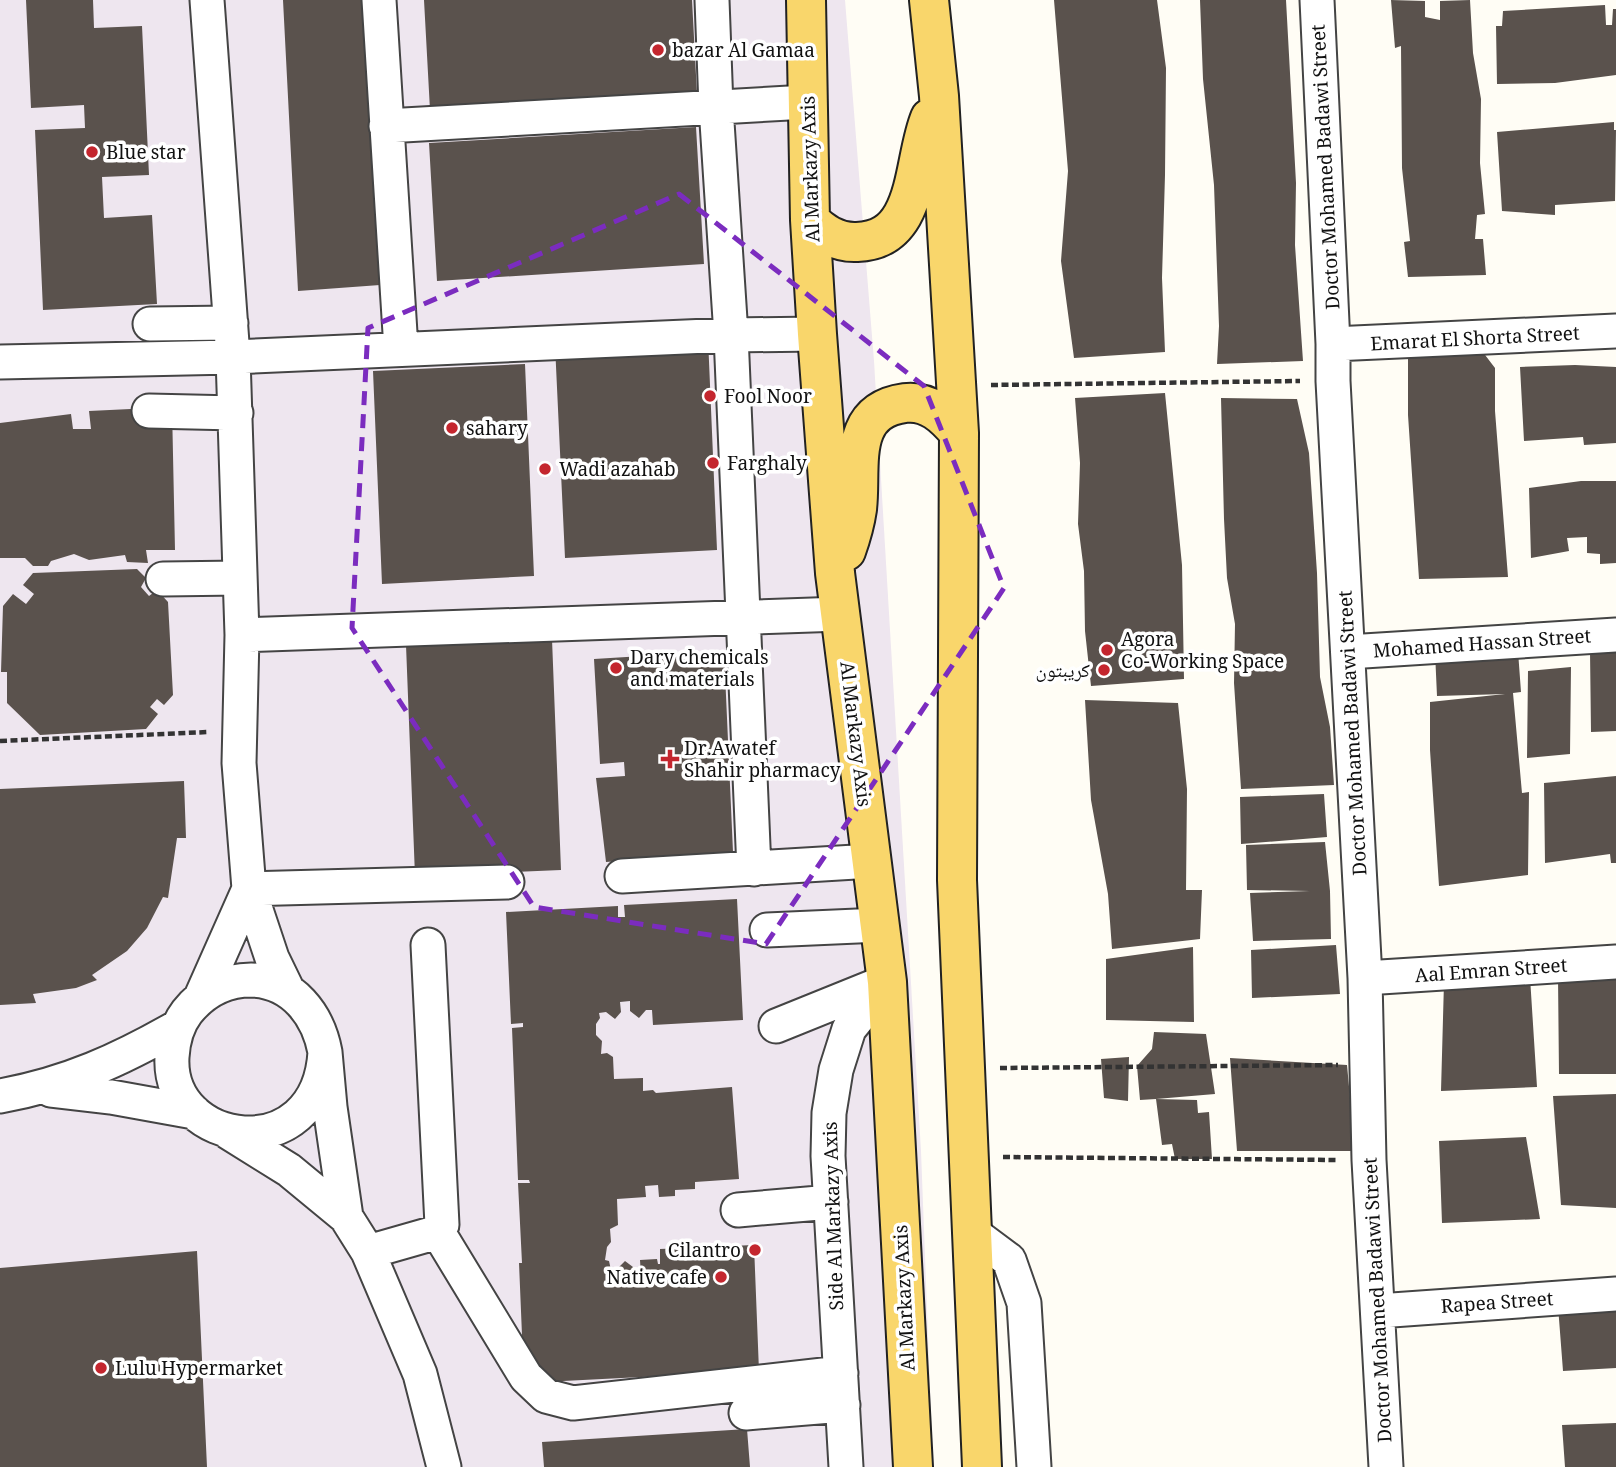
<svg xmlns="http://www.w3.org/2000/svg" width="1616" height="1467" viewBox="0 0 1616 1467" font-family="Georgia,'Noto Naskh Arabic',serif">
  <rect width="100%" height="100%" fill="#fffdf5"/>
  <!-- industrial -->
  <path fill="#eee6ef" d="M0,0H845L874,361L921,1151L933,1467H0Z"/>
  <!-- building -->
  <path fill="#5a524d" d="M26,0H93L94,28L142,26L149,175L102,177L104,218L152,215L157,304L43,310L35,130L85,128L84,105L31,108Z
    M283,0H369L380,285L298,291Z
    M424,0H692L697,94L430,110Z
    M1054,0H1157L1166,68L1165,175L1162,278L1165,352L1074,358L1061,261L1068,171Z
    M1200,0H1286L1296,183L1295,245L1303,361L1217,364L1219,326L1214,185L1203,79Z
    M1391,0L1425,1V17L1440,20V1L1470,0L1473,53L1481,99L1480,163L1485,214L1469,216L1477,215L1475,239H1483L1486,275L1408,277L1404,242L1410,241L1402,168L1401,46L1395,48Z
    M1605,5L1606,25H1612L1613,9H1616V75L1555,83L1497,84L1496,26H1502L1503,11Z
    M1614,122V130H1616L1615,201L1555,205V215L1502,211L1497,132Z
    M696,127L704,264L437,281L429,143Z
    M708,338L717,550L565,558L555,345Z
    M1482,351L1495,368V411L1508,577L1419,579L1408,415V353Z
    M525,364L534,576L382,584L373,371Z
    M1575,365L1616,367V443L1584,445L1583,437L1524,441L1520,367Z
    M1165,393L1182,565L1184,679L1091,686L1085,631L1084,571L1078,524L1080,463L1075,398Z
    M1221,398L1297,399L1309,453L1317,573L1320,677L1330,727L1334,785L1241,789L1234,683L1235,624L1227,578L1224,519Z
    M172,407L175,550H146L148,563L127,562L125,555L89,560L74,554L51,561L48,566H33L25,558H0V423L71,414L73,429H91L89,411Z
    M1581,481H1616V563L1600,564V554L1587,553V537L1567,538L1569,551L1531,558L1529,488Z
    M137,569L146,578L141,587L149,596L157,590L168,602L173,695L164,705L157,699L150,707L158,714L146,729L40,735L7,703V672H1L3,606L13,594L26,604L34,594L23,585L33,573Z
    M1516,624L1521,692L1513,693L1522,793L1529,792L1528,875L1439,886L1430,750V702L1505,694L1437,696L1434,630Z
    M552,639L561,870L415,876L406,645Z
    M1616,646V731L1591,732L1590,651Z
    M724,651L733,852L606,862L596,778L625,776L624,762L600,764L594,659Z
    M1571,667L1570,754L1527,758L1528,671Z
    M1085,700L1178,703L1187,789L1186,890H1202L1200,939L1112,949L1108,894L1091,800Z
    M1616,776V863H1611L1610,854L1545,863L1544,783Z
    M184,781L186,838H177L168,898L163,897L147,928L127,951L92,975L97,980L76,988L33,994L36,1003L0,1005V789Z
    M1324,794L1327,837L1241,844L1240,797Z
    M1325,842L1330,891L1331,939L1253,941L1250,893L1310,891L1247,890L1246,845Z
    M737,899L743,1020L653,1025L652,1010H646L639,1018L630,1011V1001L620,1002L621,1012L615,1019L606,1012L599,1013L600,1018L596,1024V1035L602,1041L601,1054L607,1053L613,1057L614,1079L643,1078V1091L653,1090L656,1093L732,1087L739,1179L695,1182V1189L675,1190V1196L659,1197L658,1185L645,1186L646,1197L617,1199L618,1225L610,1229L611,1242L607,1247L605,1260L609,1261L611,1270L618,1268L625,1261L633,1267V1277L641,1276L640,1260L657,1259L658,1264H660V1249L754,1245L759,1371L524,1383L519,1263H522L518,1183H530L529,1180H518L512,1028L523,1027V1023L511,1024L506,912L618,906V917H625L624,905Z
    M1336,945L1340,994L1252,998L1251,950Z
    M1193,947L1194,1022L1106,1020V959Z
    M1616,974V1074H1559L1558,977Z
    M1530,977L1537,1087L1441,1091L1444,982Z
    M1154,1032L1206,1034L1215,1094L1156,1099L1197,1100L1198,1113L1209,1112L1212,1159H1175L1172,1144L1162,1145L1156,1099L1140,1100L1137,1066L1152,1049Z
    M1129,1057L1128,1101L1104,1098L1101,1059Z
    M1230,1058L1347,1065L1355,1151H1237Z
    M1616,1094V1208L1561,1205L1553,1096Z
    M1526,1137L1540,1219L1442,1223L1439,1141Z
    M197,1251L207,1467H0V1268Z
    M1616,1304V1368L1563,1371L1558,1306Z
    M1616,1423V1467H1565L1562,1425Z
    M747,1429L750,1467H544L542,1442Z"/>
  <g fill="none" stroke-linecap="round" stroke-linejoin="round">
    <defs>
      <path id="minor" d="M207,0L233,357L242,635L239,763L249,889L272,958L288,991
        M379,0L401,349
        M712,0L716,107L731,335L754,869
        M1317,0L1333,344V381L1365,978L1369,1160L1386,1467
        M386,126L807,102
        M150,324L231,323
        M1333,344L1616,331
        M0,362L233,357L731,335L817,334
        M149,411L236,413
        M163,579L240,578
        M242,635L841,614
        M1348,652L1616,635
        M622,876L872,861
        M249,889L507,882
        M767,930L880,925
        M1365,978L1616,962
        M201,997L249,889
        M776,1026L885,982
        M325,1052C318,1170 167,1148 172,1057C173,1041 177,1025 187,1012C203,992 225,980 251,980C293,981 318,1015 325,1052L330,1107L346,1217
        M51,1090L111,1097L194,1112
        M0,1096C67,1084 120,1060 179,1026
        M228,1132L289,1170L346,1217L368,1252L420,1374L444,1467
        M738,1210L831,1202
        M970,1231L1009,1260L1024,1303L1034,1467
        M438,1232L526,1377L546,1396L573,1403L841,1373
        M368,1252L438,1232L442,1225L428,945
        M1378,1311L1616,1294
        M746,1413L843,1405
        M846,1467L828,1156L829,1113L836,1070L849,1029L887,982"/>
      <path id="major" d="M806,0L810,220L817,334L835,573L887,982L913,1467
        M929,0L939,96L959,433L957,880L982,1467
        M810,220C823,234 838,243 857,242C921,240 912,161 930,118
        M846,551C851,537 855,523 857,509C862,468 846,411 905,403C928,400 945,416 959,433"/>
    </defs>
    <!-- minor casing -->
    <use href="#minor" stroke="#444" stroke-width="37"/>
    <!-- major casing -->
    <use href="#major" stroke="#222" stroke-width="42"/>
    <!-- path -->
    <path stroke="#333" stroke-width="4.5" stroke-dasharray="7 3.5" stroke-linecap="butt" d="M991,385L1300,381
      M0,741L209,732
      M1000,1068L1338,1065
      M1003,1157L1337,1160"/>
    <!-- minor -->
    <use href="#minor" stroke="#fff" stroke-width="33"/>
    <!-- major -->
    <use href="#major" stroke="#f9d66b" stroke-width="38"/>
  </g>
  <!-- marked area -->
  <path fill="none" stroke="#7b2cbf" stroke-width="5" stroke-dasharray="14 9" stroke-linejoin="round" d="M679,194L924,386L1004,588L766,944L534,907L352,628L368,328Z"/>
  <!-- markers -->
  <g fill="#c4262e" stroke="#fff" stroke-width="2.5">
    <circle cx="658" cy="50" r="7"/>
    <circle cx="92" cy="152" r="7"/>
    <circle cx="710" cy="396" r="7"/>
    <circle cx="452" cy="428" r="7"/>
    <circle cx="713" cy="463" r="7"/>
    <circle cx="545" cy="469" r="7"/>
    <circle cx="1107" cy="650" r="7"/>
    <circle cx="616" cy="668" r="7"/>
    <circle cx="1104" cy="670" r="7"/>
    <path d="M666.5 748.5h7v7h7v7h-7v7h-7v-7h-7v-7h7z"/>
    <circle cx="755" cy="1250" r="7"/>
    <circle cx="721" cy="1277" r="7"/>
    <circle cx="101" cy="1368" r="7"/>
  </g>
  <g text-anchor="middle" stroke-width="7" stroke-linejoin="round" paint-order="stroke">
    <!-- poi labels -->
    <g font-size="19" fill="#111" stroke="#fff" text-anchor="start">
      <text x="672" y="57">bazar Al Gamaa</text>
      <text x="106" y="159">Blue star</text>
      <text x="724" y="403">Fool Noor</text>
      <text x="466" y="435">sahary</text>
      <text x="727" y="470">Farghaly</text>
      <text x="559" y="476">Wadi azahab</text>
      <text x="1121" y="646">Agora<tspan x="1121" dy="22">Co-Working Space</tspan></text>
      <text x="630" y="664">Dary chemicals<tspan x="630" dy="22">and materials</tspan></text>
      <text x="1090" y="677" text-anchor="end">كريبتون</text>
      <text x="684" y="755">Dr.Awatef<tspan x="684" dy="22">Shahir pharmacy</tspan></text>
      <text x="741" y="1257" text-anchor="end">Cilantro</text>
      <text x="707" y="1284" text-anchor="end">Native cafe</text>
      <text x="115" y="1375">Lulu Hypermarket</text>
    </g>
    <!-- street labels -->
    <g font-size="19" fill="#111" stroke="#fff">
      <text transform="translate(1325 167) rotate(-93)" y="7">Doctor Mohamed Badawi Street</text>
      <text transform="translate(810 169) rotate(-92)" y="7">Al Markazy Axis</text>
      <text transform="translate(1475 338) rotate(-3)" y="7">Emarat El Shorta Street</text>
      <text transform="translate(1482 643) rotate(-4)" y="7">Mohamed Hassan Street</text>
      <text transform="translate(1352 733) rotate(-93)" y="7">Doctor Mohamed Badawi Street</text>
      <text transform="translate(856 734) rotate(83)" y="7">Al Markazy Axis</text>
      <text transform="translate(1491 970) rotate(-4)" y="7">Aal Emran Street</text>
      <text transform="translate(833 1216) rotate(-92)" y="7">Side Al Markazy Axis</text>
      <text transform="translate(904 1298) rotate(-93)" y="7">Al Markazy Axis</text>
      <text transform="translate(1377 1300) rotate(-93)" y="7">Doctor Mohamed Badawi Street</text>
      <text transform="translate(1497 1302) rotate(-4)" y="7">Rapea Street</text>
    </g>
  </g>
</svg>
